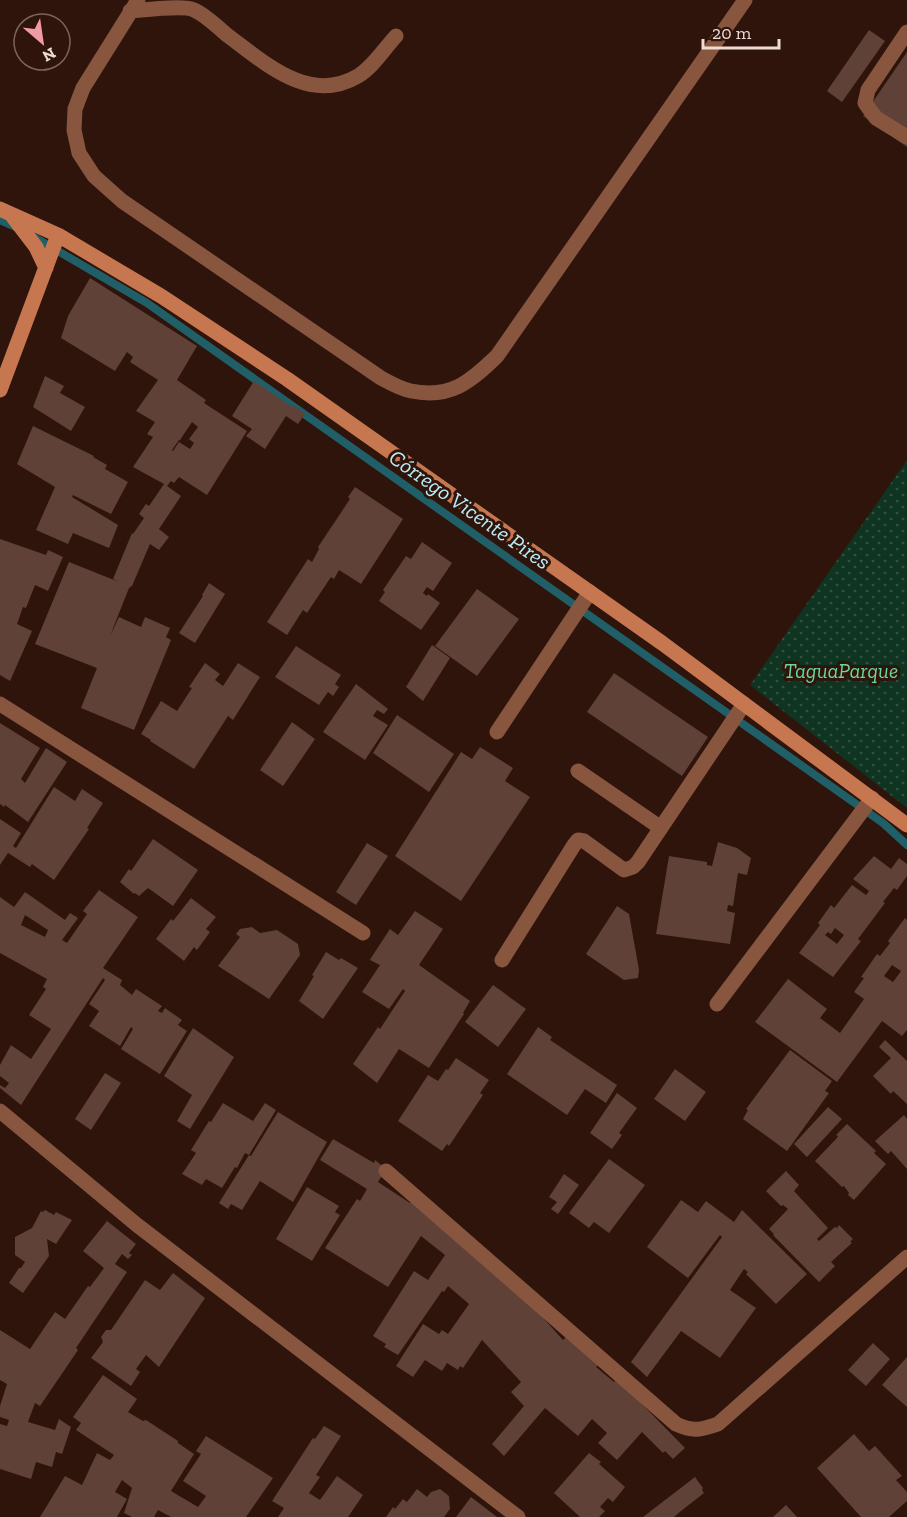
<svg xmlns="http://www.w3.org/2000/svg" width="907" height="1517" viewBox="0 0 907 1517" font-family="'Zilla Slab',serif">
  <defs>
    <pattern id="grass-dots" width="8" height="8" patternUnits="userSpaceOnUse" patternTransform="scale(1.5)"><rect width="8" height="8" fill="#0f3421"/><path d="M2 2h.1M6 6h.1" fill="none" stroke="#325140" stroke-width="1.8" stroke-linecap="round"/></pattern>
  </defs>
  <rect width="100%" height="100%" fill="#2e140b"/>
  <!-- grass -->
  <path fill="url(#grass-dots)" d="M907,460V808L750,685Z"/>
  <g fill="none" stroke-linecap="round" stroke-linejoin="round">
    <!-- stream -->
    <path stroke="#205f68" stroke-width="8" d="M0,220L18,228
      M34,237L147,303L883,823L907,845"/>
  </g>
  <!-- building -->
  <path fill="#5f4137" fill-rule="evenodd" d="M869,30L885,41L842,102L827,91Z
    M907,52V147L863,116Z
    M90,278L197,346L177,380L206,400L204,403L247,431L207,495L179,477L174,483L171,481L167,486L181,496L159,529L169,537L159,550L150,544L132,586L129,588L110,636L119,617L141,627L145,617L170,628L166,637L171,640L134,730L81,708L97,668L35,644L69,562L119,582L113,579L132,533L133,534L144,518L139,514L146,504L149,506L164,484L133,467L153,437L147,434L155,422L136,411L158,380L130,362L133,357L127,352L115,371L61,338L68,316ZM192,422L198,427L189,439L194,443L190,449L179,442L173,451L172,450L179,440H180Z
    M45,376L64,386L60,393L85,407L71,431L33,407Z
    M254,381L292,407L293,405L305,414L298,424L286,416L265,449L246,436L252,429L232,416Z
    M33,426L94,456L93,457L107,465L105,469L128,482L111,514L73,495L72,497L118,525L109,548L73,533L68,544L36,530L55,487L17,464Z
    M355,487L403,519L361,584L339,570L334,579L331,577L307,613L303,610L287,635L267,622L308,559L312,562L319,549L318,547L350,499L348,497Z
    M0,539L46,555L48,550L63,557L48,591L35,585L26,608L23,607L17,624L32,631L10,681L0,675Z
    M422,542L452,563L433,591L427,587L423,593L427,596L428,594L440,603L421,630L379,601L385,592L383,590L406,556L411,559Z
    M209,583L225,594L195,643L179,633L203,596L202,595Z
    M477,589L519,619L477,676L435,646Z
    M432,645L450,658L423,701L406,687Z
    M296,646L341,675L335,684L339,687L333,696L328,692L319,705L275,677Z
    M205,663L220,674L215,680L223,686L238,663L260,677L233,720L228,716L194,769L150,741L151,740L141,734L161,701L177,711L192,688L189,687Z
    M614,673L708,737L682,776L587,712Z
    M356,684L388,709L384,714L377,710L373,716L388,725L365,760L323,732Z
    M397,715L454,754L429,792L373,753Z
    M292,722L315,739L283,786L260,770Z
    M0,723L40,748L21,779L25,783L46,748L67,762L28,822L5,805L4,807L0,804Z
    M480,747L513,768L505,781L530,797L461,901L395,856L461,752L472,759Z
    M54,787L75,801L82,789L103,803L87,828L89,829L54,880L32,864L30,867L8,853L0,865V819L21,833L13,846L16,848Z
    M153,839L198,870L173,906L148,888L139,896L135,893L134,894L120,882L129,869L131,871Z
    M718,842L737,848L751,858L747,875L738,873L733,906L728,905L727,911L735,913L730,944L656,934L669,856L707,862V865L712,866Z
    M367,843L388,856L356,905L336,892Z
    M874,856L891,869L899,858L907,864V876L897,890L894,888L883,902L885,903L858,939L861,941L833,977L799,953L820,925L818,923L831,905L834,908L852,885L866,895L869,891L853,879ZM835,928L844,935L837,944L825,935L828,932L831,934Z
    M99,890L138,917L103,968L122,980L120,985L132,995L136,989L162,1006L158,1011L162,1013L165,1008L182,1020L178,1025L187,1031L160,1074L158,1073L121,1049L133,1029L131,1027L120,1046L89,1026L99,1011L89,1004L105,980L103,978L21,1105L0,1088V1085L5,1088L9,1083L0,1076V1065L11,1045L31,1059L51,1029L29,1015L46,989L43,987L47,979L0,953V897L14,907L25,892L65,920L70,913L78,918L62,940L67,943L87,914L83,911ZM25,915L48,930L45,937L21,925Z
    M191,898L216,917L206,929L210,932L197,950L194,947L184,961L156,939L171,919L173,921Z
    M617,906L629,914L639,970L638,978L624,980L586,954Z
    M415,911L443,929L419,965L470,1001L463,1013L464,1014L429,1068L399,1049L377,1083L353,1064L378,1027L380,1029L405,991L403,989L389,1009L362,992L380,965L370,960L371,958L390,929L398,935Z
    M905,918L907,920V1030L902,1036L882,1021L837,1082L755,1022L788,979L827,1009L820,1018L840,1033L864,999L854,992L864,978L861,977L877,954L880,956L890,943L888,941ZM892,965L901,971L893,982L884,976Z
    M252,927L260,933L277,930L298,944L300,955L269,999L218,966L240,937L236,934L240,929Z
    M326,952L339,960L341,958L358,968L323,1019L299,1001L314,976L312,975Z
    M493,985L526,1009L498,1047L465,1022Z
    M538,1027L552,1037L550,1040L617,1085L606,1103L585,1089L567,1115L507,1074Z
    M193,1028L234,1057L190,1129L177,1121L192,1095L164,1076Z
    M885,1040L907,1061V1104L893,1091L891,1094L873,1076L891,1058L879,1047Z
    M790,1050L832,1081L825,1091L829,1093L787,1151L743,1119L748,1110L746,1109Z
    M456,1058L489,1080L480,1093L483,1095L449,1146L447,1144L442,1151L398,1121L428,1075L438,1081L446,1069L448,1070Z
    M675,1069L706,1092L685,1121L654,1099Z
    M105,1073L121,1083L91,1130L75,1119Z
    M617,1093L637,1108L619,1133L622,1135L612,1149L590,1133Z
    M223,1103L253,1121L265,1103L276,1110L249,1155L245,1153L237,1168L235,1167L222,1188L206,1179L202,1185L182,1174L196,1153L191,1150L209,1121L211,1122Z
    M828,1107L842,1119L807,1157L794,1144Z
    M278,1112L327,1142L293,1202L260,1181L242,1210L231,1204L228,1209L219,1203L249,1155L251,1156Z
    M904,1115L907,1119V1169L891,1151L888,1154L875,1141Z
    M847,1124L876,1151L874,1153L886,1164L854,1200L848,1195L849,1193L844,1186L842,1187L815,1161L837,1138L838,1136L836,1135Z
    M333,1139L374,1163L375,1160L386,1169L378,1182L410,1203L416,1193L527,1300L563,1340L569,1334L599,1364L596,1367L614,1382L616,1380L639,1401L685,1448L673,1459L665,1451L663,1453L642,1432L617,1460L598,1443L607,1433L592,1419L578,1436L545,1408L504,1456L492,1444L524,1406L511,1392L521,1382L482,1340L463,1368L460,1366L458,1370L447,1363L442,1371L425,1360L413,1377L396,1366L423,1324L439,1334L442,1330L448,1334L469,1304L448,1286L444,1292L442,1291L398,1355L384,1347L386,1344L373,1336L414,1271L428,1280L445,1255L421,1236L388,1287L325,1248L357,1199L360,1201L367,1189L320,1160Z
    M609,1159L645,1185L609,1233L594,1222L589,1228L569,1213Z
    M786,1171L799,1185L794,1191L828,1228L817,1239L819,1241L835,1227L837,1228L839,1225L853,1239L850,1242L852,1243L831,1262L835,1266L819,1282L773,1235L774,1234L769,1229L788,1209L783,1205L781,1206L766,1191Z
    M564,1174L579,1185L558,1214L551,1209L557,1202L549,1197Z
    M307,1187L339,1206L335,1212L340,1215L312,1261L276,1239Z
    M681,1200L698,1212L706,1201L734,1222L742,1210L807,1274L776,1304L746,1274L748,1272L744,1269L730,1290L756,1308L720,1358L681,1331L647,1377L631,1362L722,1237L720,1235L688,1278L647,1247Z
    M45,1210L54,1215L56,1212L72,1220L56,1244L47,1239L49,1256L23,1293L9,1283L19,1268H21L25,1262L15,1255V1237L32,1228L41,1211L43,1212Z
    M107,1221L136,1244L129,1253L132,1255L128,1259L122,1254L115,1264L127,1272L76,1348L78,1350L40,1406L35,1403L28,1422L55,1430L59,1419L71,1427L62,1454L56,1452L52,1467L36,1462L31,1479L0,1469V1424L7,1426L9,1420L0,1417V1406L7,1384L0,1380V1330L30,1349L55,1312L65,1319L88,1286L90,1287L104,1268L83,1251Z
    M173,1273L205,1298L159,1367L146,1355L136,1369L140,1372L131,1386L91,1358L103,1342L101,1337L106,1330H111L145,1280L160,1290Z
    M873,1343L890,1359L866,1386L848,1370Z
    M907,1357V1407L882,1385Z
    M103,1375L137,1399L128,1412L143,1421L146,1420L178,1441V1443L194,1454L171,1491L198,1507L206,1496L183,1481L201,1454L196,1451L206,1436L273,1478L246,1517H171L158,1510L154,1517H132L124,1513L132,1488L122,1480L115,1492L127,1499L117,1517H40L65,1476L82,1485L97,1453L110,1460L114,1455L76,1430L81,1423L73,1417Z
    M324,1426L341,1436L316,1475L320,1477L309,1493L320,1500L337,1476L363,1495L348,1517H278L284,1508L272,1501L313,1438L315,1439Z
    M854,1434L869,1451L875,1446L902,1476L896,1480L907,1492V1501L889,1517H861L817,1468Z
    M589,1453L601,1462L599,1464L625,1487L613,1502L608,1498L600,1507L605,1511L599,1517H580L554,1493Z
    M695,1477L703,1488L702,1490L704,1493L681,1511L674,1517H643Z
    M417,1489L427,1497L431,1492L440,1489L449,1496L450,1509L444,1517H386L393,1507L395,1509L403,1499L407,1502Z
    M471,1497L497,1517H456Z
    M786,1505L797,1517H773Z"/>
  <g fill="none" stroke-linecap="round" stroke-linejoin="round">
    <!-- lane -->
    <path stroke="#88563f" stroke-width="15" d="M138,0L83,88L75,109L74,130L79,153L94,176L122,201L381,378C390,383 401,389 411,391C451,399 470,382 497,356L745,0
      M130,11C143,10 185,5 194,10C204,14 219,28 227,35C265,63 309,105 358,76C373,67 384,49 396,36
      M907,32L868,90L865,103L876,118L907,137
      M497,732L590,592
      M578,771L661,828
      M502,960L574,845L578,840L584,841L624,870L633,867L638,862L744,704
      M717,1004L872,798"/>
    <!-- street -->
    <path stroke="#88563f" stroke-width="15" d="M0,704L363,933
      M0,1111L137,1225L518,1517
      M386,1171L676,1424C693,1432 701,1430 718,1424L907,1257"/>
    <!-- secondary -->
    <path stroke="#c77750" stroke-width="15" d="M0,209L58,235L161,296L287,379L662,643L907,825
      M13,217L36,247L46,268
      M0,390L58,235"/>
  </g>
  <g text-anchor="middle" stroke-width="6" stroke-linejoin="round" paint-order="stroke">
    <!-- park labels -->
    <g font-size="21" font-style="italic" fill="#67d99c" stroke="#2e140b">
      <text x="841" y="678">TaguaParque</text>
    </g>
    <!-- water labels -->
    <g font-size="22" font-style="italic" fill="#b9eef7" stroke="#2e140b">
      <text transform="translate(470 509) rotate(35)" y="8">Córrego Vicente Pires</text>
    </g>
  </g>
  <!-- north arrow -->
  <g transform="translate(42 42) rotate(151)"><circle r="28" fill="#2e140b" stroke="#7a645b" stroke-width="1.5"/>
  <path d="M0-4.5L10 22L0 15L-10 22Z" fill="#f39aa9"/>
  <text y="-9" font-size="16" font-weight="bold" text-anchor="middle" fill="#eddbd4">N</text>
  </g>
  <!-- scale -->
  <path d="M703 39v9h76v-9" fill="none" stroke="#eddbd4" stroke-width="3"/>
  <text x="712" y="39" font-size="18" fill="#eddbd4" stroke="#2e140b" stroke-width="4.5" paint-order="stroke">20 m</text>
</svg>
